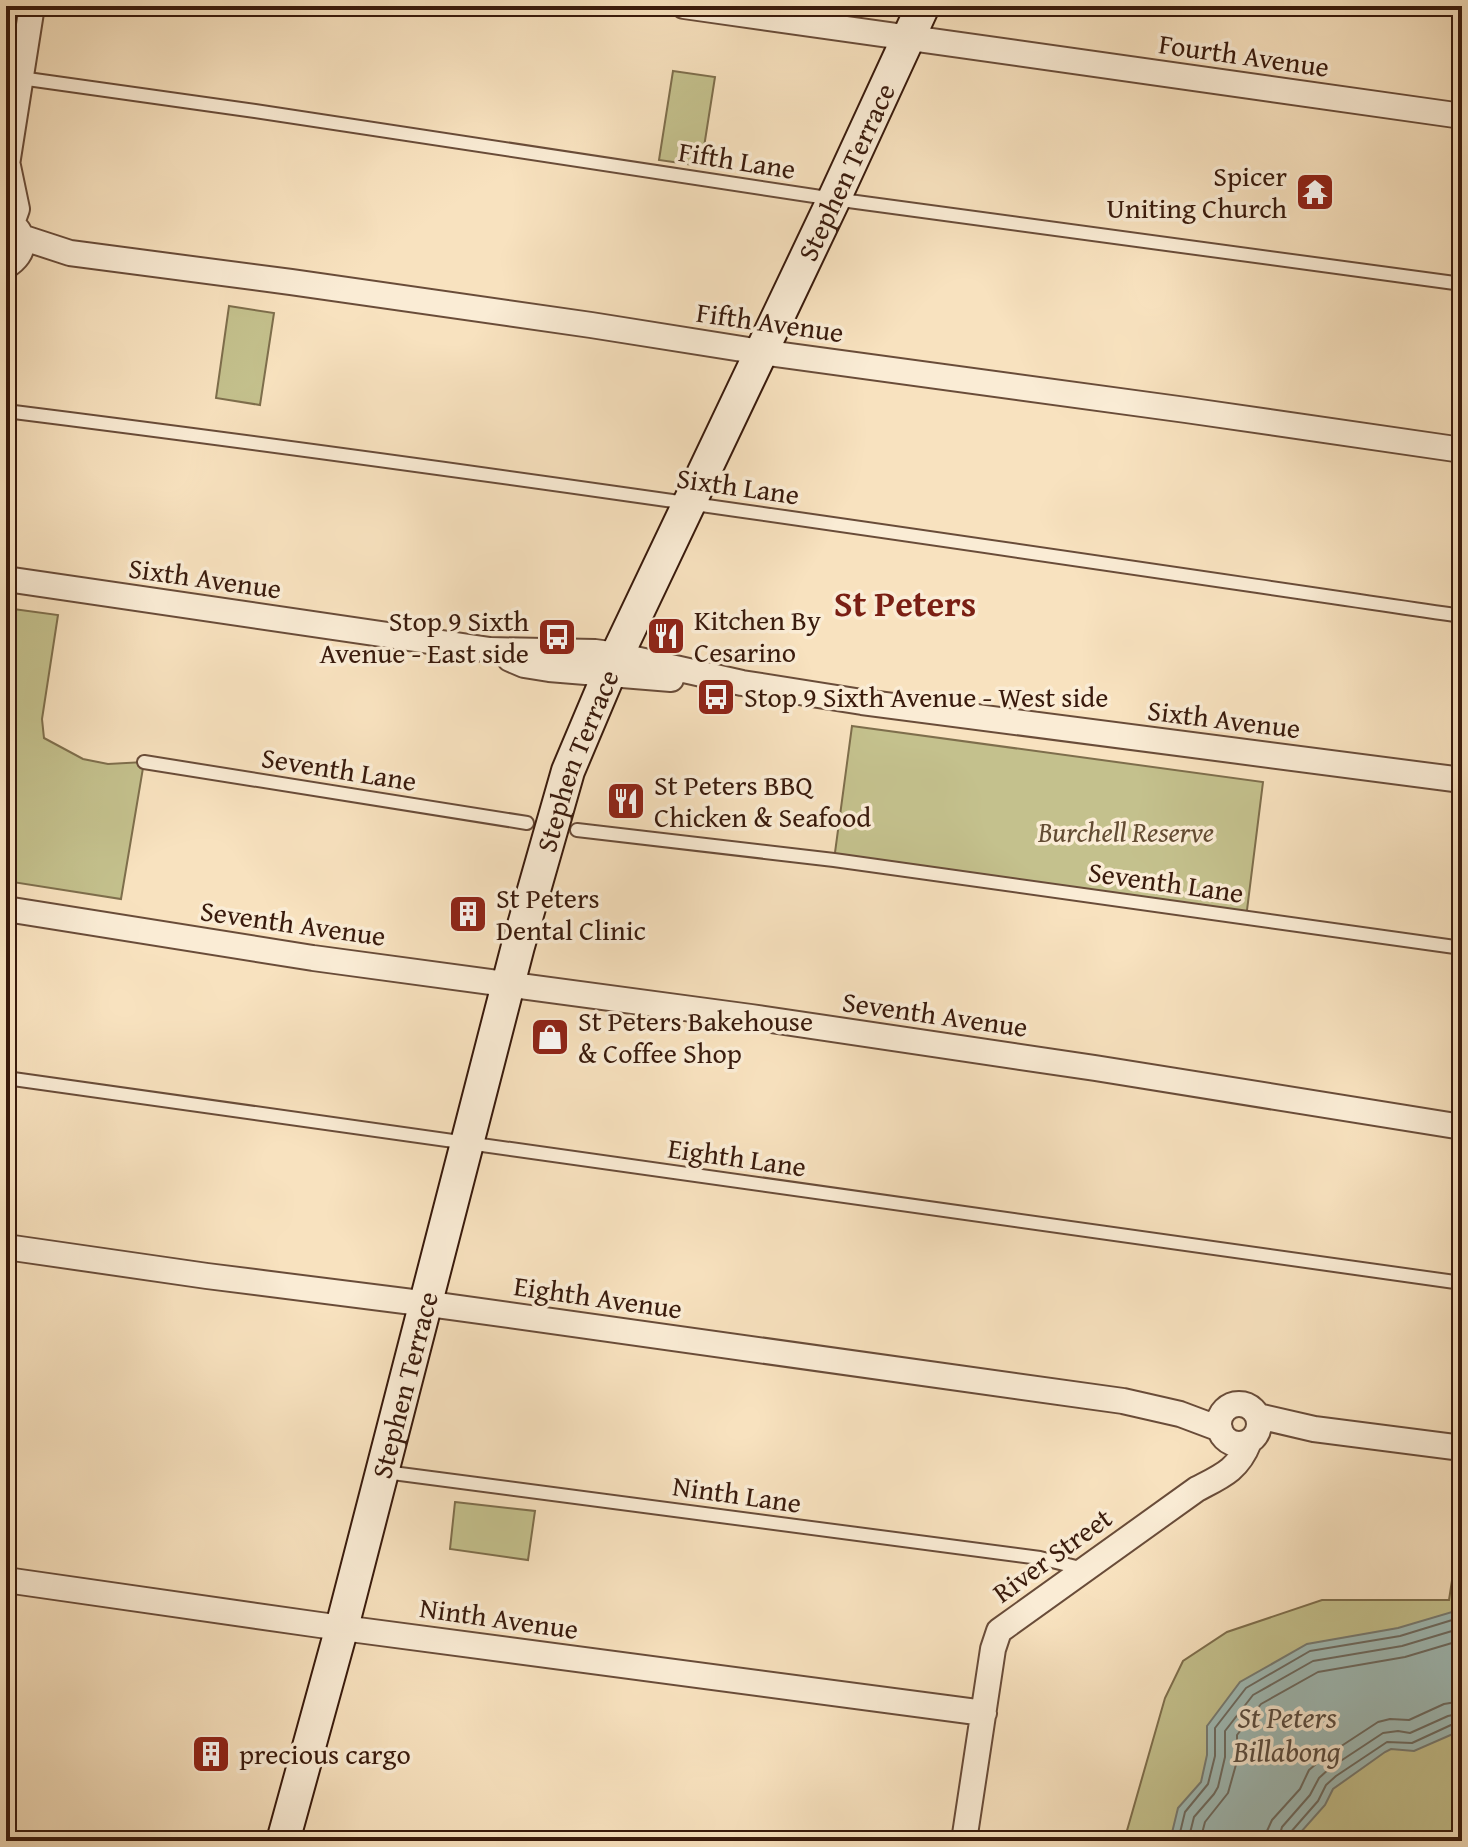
<svg xmlns="http://www.w3.org/2000/svg" width="1468" height="1847" viewBox="0 0 1468 1847" font-family="'Gentium Book Plus',serif">
  <rect width="100%" height="100%" fill="#f8e2bf"/>
  <filter id="stains"><feTurbulence type="fractalNoise" baseFrequency=".0025" numOctaves="4"/><feColorMatrix values="0 0 0 0 .2 0 0 0 0 .09 0 0 0 0 .02 0 0 0 .5 -.17"/></filter>
  <radialGradient id="worn" r=".72"><stop offset=".6" stop-color="#630" stop-opacity="0"/><stop offset="1" stop-color="#630" stop-opacity=".3"/></radialGradient>
  <!-- green -->
  <path fill="#c4c18d" stroke="#7e6e4c" stroke-width="2" d="M673,71L715,77L701,166L659,160Z
    M229,306L274,313L260,405L216,398Z
    M6,608L58,615L42,719L44,738L83,759L108,764L144,762L121,899L6,881Z
    M852,726L1263,782L1246,918L834,860Z
    M455,1502L535,1511L528,1560L450,1549Z
    M1462,1516V1841H1124L1165,1698L1183,1661L1227,1632L1322,1600H1449Z"/>
  <!-- water -->
  <path fill="#9fbcb8" stroke="#767b73" stroke-width="2" d="M1462,1609V1730L1414,1751L1391,1749L1385,1752L1333,1789L1325,1805L1293,1841H1170L1178,1808L1201,1782L1207,1755V1726L1240,1682L1307,1644L1398,1628Z"/>
  <g fill="none" stroke-linecap="round" stroke-linejoin="round">
    <!-- shore -->
    <path stroke="#6c6b62" stroke-width="2" d="M1178,1841L1185,1812L1208,1784L1215,1756V1728L1246,1688L1310,1651L1400,1636L1462,1617
      M1188,1841L1194,1817L1214,1794L1218,1787L1225,1757V1731L1253,1695L1313,1661L1402,1646L1462,1628
      M1200,1841L1205,1822L1228,1793L1237,1761V1735L1261,1704L1318,1672L1405,1657L1462,1640
      M1266,1841L1267,1831L1272,1820L1300,1789L1309,1770L1323,1758L1378,1722L1390,1719L1409,1720L1444,1704L1462,1701
      M1278,1841L1282,1827L1310,1795L1319,1778L1330,1768L1383,1733L1398,1731L1410,1733L1448,1716L1462,1713
      M1288,1841L1290,1833L1318,1801L1326,1785L1336,1776L1387,1742L1412,1743L1451,1725L1462,1723"/>
    <defs>
      <path id="lane" d="M6,76L255,111L834,199L1462,284
        M6,411C492,472 977,545 1462,616
        M144,762L527,823
        M577,830L834,860L1462,948
        M6,1078L1462,1283
        M385,1472L1040,1558L1084,1569"/>
      <path id="street" d="M684,6L1462,116
        M8,166L17,209L12,223
        M6,171L32,6
        M6,220C28,232 27,254 6,266
        M21,237L70,253L291,282L591,325L761,352L1186,410L1462,450
        M6,579L490,650L595,652L617,655L742,683L862,702L1462,780
        M510,659L524,665L549,669L671,679
        M6,909L313,958L751,1017L1095,1068L1462,1127
        M6,1247L207,1276L444,1306L1123,1401L1180,1414L1220,1429
        M1219 1424a20 20 0 1 1 40 0a20 20 0 1 1-40 0Z
        M1258,1416L1314,1429L1462,1448
        M6,1580L320,1625L984,1713
        M964,1841L993,1649L999,1631L1197,1489C1222,1476 1238,1470 1249,1442"/>
      <g id="secondary">
        <path id="s1" d="M283,1841L342,1627L518,946L568,771L617,655L834,199L923,6"/>
      </g>
    </defs>
    <!-- lane casing -->
    <use href="#lane" stroke="#694c39" stroke-width="16"/>
    <!-- street casing -->
    <use href="#street" stroke="#694c39" stroke-width="28"/>
    <!-- secondary casing -->
    <use href="#secondary" stroke="#391a0c" stroke-width="36"/>
    <!-- lane -->
    <use href="#lane" stroke="#faecd5" stroke-width="12"/>
    <!-- street -->
    <use href="#street" stroke="#faecd5" stroke-width="24"/>
    <!-- secondary -->
    <use href="#secondary" stroke="#faecd5" stroke-width="32"/>
  </g>
  <!-- icons -->
  <defs>
    <symbol id="temple-square" viewBox="-11 -11 22 22"><rect x="-9" y="-9" width="18" height="18" rx="4" fill="#8f2418" stroke="#faecd5"/><path d="M0-6L5-2H3V0L6.5 2.5H4V6H1.5V3h-3V6H-4V2.5H-6.5L-3 0V-2H-5Z" fill="#fff"/></symbol>
    <symbol id="restaurant-square" viewBox="-11 -11 22 22"><rect x="-9" y="-9" width="18" height="18" rx="4" fill="#8f2418" stroke="#faecd5"/><path d="M-5-6h1v4h1v-4h1v4h1v-4h1v5L-1.5 .5V6h-2V.5L-5-1ZM5-6V6H3V1.5H1.5Q1.5-4 5-6Z" fill="#fff"/></symbol>
    <symbol id="bus-square" viewBox="-11 -11 22 22"><rect x="-9" y="-9" width="18" height="18" rx="4" fill="#8f2418" stroke="#faecd5"/><path d="M-5-6H5V4H4V6H2V4H-2V6H-4V4H-5ZM-3.5-4V0h7V-4ZM-3.5 1.2v1.5H-2V1.2ZM2 1.2v1.5H3.5V1.2Z" fill="#fff"/></symbol>
    <symbol id="building-square" viewBox="-11 -11 22 22"><rect x="-9" y="-9" width="18" height="18" rx="4" fill="#8f2418" stroke="#faecd5"/><path d="M-4-6H4V6H1V3H-1V6H-4ZM-2.5-4.3h1.7v1.8h-1.7ZM.8-4.3h1.7v1.8H.8ZM-2.5-1h1.7V.8h-1.7ZM.8-1h1.7V.8H.8Z" fill="#fff"/></symbol>
    <symbol id="shop-square" viewBox="-11 -11 22 22"><rect x="-9" y="-9" width="18" height="18" rx="4" fill="#8f2418" stroke="#faecd5"/><path d="M-5-2.5h2.3a2.7 3.5 0 0 1 5.4 0H5L5.5 6h-11ZM-1.5-2.5h3a1.5 2.3 0 0 0-3 0Z" fill="#fff"/></symbol>
  </defs>
  <g fill-rule="evenodd">
    <use href="#temple-square" x="1293" y="170" width="44" height="44"/>
    <use href="#restaurant-square" x="644" y="614" width="44" height="44"/>
    <use href="#bus-square" x="535" y="615" width="44" height="44"/>
    <use href="#bus-square" x="694" y="675" width="44" height="44"/>
    <use href="#restaurant-square" x="604" y="779" width="44" height="44"/>
    <use href="#building-square" x="446" y="892" width="44" height="44"/>
    <use href="#shop-square" x="528" y="1015" width="44" height="44"/>
    <use href="#building-square" x="189" y="1732" width="44" height="44"/>
  </g>
  <g text-anchor="middle" stroke-width="7" stroke-linejoin="round" paint-order="stroke">
    <!-- street labels -->
    <g font-size="28" fill="#391a0c" stroke="#faecd5">
      <text transform="translate(1244 55) rotate(8)" y="10">Fourth Avenue</text>
      <text transform="translate(737 160) rotate(9)" y="10">Fifth Lane</text>
      <text dy="10" stroke="none"><textPath href="#s1" startOffset="1768">Stephen Terrace</textPath></text>
      <text transform="translate(770 322) rotate(8)" y="10">Fifth Avenue</text>
      <text transform="translate(738 486) rotate(8)" y="10">Sixth Lane</text>
      <text transform="translate(205 578) rotate(8)" y="10">Sixth Avenue</text>
      <text transform="translate(1224 719) rotate(7)" y="10">Sixth Avenue</text>
      <text dy="10" stroke="none"><textPath href="#s1" startOffset="1120">Stephen Terrace</textPath></text>
      <text transform="translate(339 769) rotate(9)" y="10">Seventh Lane</text>
      <text transform="translate(1166 882) rotate(8)" y="10">Seventh Lane</text>
      <text transform="translate(293 923) rotate(8)" y="10">Seventh Avenue</text>
      <text transform="translate(935 1014) rotate(8)" y="10">Seventh Avenue</text>
      <text transform="translate(737 1157) rotate(8)" y="10">Eighth Lane</text>
      <text transform="translate(598 1297) rotate(8)" y="10">Eighth Avenue</text>
      <text dy="10" stroke="none"><textPath href="#s1" startOffset="472">Stephen Terrace</textPath></text>
      <text transform="translate(737 1494) rotate(8)" y="10">Ninth Lane</text>
      <text transform="translate(1052 1555) rotate(-36)" y="10">River Street</text>
      <text transform="translate(499 1618) rotate(8)" y="10">Ninth Avenue</text>
    </g>
    <!-- poi labels -->
    <g font-size="28" fill="#391a0c" stroke="#faecd5" text-anchor="start">
      <text x="1287" y="186" text-anchor="end">Spicer<tspan x="1287" dy="32">Uniting Church</tspan></text>
      <text x="694" y="630">Kitchen By<tspan x="694" dy="32">Cesarino</tspan></text>
      <text x="529" y="631" text-anchor="end">Stop 9 Sixth<tspan x="529" dy="32">Avenue - East side</tspan></text>
      <text x="744" y="707">Stop 9 Sixth Avenue - West side</text>
      <text x="654" y="795">St Peters BBQ<tspan x="654" dy="32">Chicken &amp; Seafood</tspan></text>
      <text x="496" y="908">St Peters<tspan x="496" dy="32">Dental Clinic</tspan></text>
      <text x="578" y="1031">St Peters Bakehouse<tspan x="578" dy="32">&amp; Coffee Shop</tspan></text>
      <text x="239" y="1764">precious cargo</text>
    </g>
    <!-- park labels -->
    <g font-size="28" font-style="italic" fill="#634c33" stroke="#faecd5">
      <text x="1126" y="842">Burchell Reserve</text>
    </g>
    <!-- water labels -->
    <g font-size="30" font-style="italic" fill="#584b40" stroke="#faecd5">
      <text x="1287" y="1728">St Peters<tspan x="1287" dy="34">Billabong</tspan></text>
    </g>
    <!-- district labels -->
    <g font-size="36" font-weight="bold" fill="#7a1f14" stroke="#faecd5">
      <text x="905" y="616">St Peters</text>
    </g>
  </g>
  <!-- margin -->
  <rect width="1468" height="1847" fill="none" stroke="#f8e2bf" stroke-width="32"/>
  <rect x="8" y="8" width="1452" height="1831" fill="none" stroke="#391a0c" stroke-width="4"/>
  <rect x="16" y="16" width="1436" height="1815" fill="none" stroke="#391a0c" stroke-width="2"/>
  <rect width="100%" height="100%" filter="url(#stains)"/>
  <rect width="100%" height="100%" fill="url(#worn)"/>
</svg>
